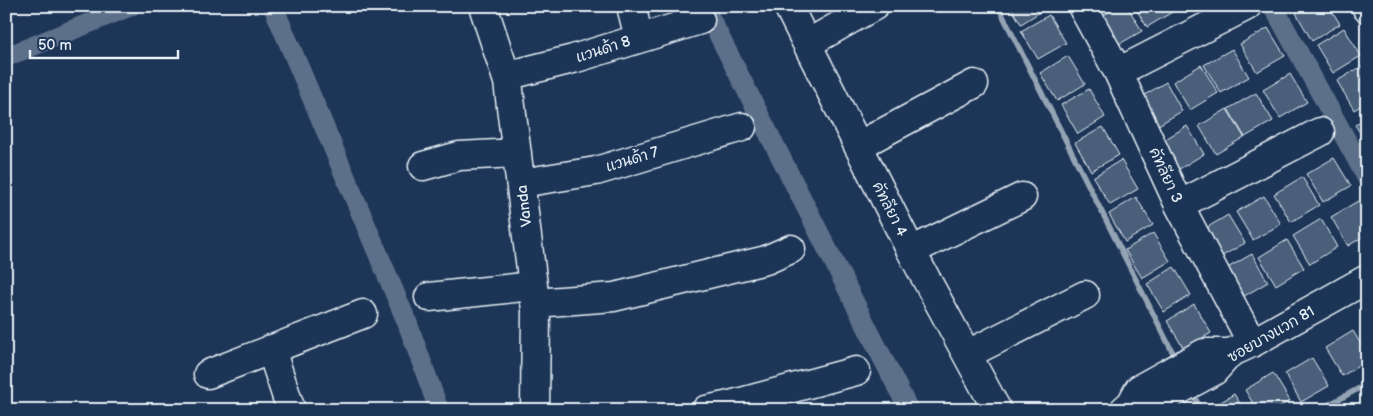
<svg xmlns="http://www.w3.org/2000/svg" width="1373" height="416" viewBox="0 0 1373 416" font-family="'Balsamiq Sans','Playpen Sans Thai',sans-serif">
  <rect width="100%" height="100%" fill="#1d3557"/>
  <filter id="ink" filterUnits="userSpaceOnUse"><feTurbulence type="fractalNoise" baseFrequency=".02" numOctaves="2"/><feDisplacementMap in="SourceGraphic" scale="10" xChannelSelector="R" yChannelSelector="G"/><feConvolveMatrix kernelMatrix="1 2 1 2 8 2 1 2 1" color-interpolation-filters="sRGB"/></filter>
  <g filter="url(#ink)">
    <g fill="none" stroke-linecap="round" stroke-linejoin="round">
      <!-- stream -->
      <path stroke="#95a4b5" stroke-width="5.5" d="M998,6L1176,359
        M1192,392L1201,410
        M1319,410L1367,384"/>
      <!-- canal -->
      <path stroke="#5d7089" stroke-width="20" d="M273,6L407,322L439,410
        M704,6L909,410
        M1273,6L1367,178
        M6,57L131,6"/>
    </g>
    <!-- building -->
    <path fill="#495e7a" stroke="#e8f1f8" d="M1010,6H1047L1048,7L1021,24Z
      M1119,6H1127L1142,31L1114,47L1097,19Z
      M1134,6H1171L1174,11L1147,27Z
      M1306,6H1329L1340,24L1312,41L1296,13Z
      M1049,15L1066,43L1038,59L1021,31Z
      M1268,28L1285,56L1257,72L1240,44Z
      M1344,28L1361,56L1333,73L1316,45Z
      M1232,49L1249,77L1221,93L1204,65Z
      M1068,56L1085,84L1057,101L1040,73Z
      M1201,65L1218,93L1190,110L1173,82Z
      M1364,65L1367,69V102L1354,110L1337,81Z
      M1290,74L1307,102L1280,118L1263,90Z
      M1166,82L1182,111L1155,127L1138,99Z
      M1089,89L1105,117L1078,134L1061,105Z
      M1256,93L1273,121L1245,137L1228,109Z
      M1227,109L1244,137L1216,154L1199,126Z
      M1367,118V143L1355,125Z
      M1187,126L1204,154L1176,171L1159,143Z
      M1103,127L1119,155L1091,171L1075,143Z
      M1334,158L1351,186L1323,202L1306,174Z
      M1121,160L1138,189L1110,205L1093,177Z
      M1302,177L1319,205L1291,222L1274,194Z
      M1264,196L1281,224L1253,240L1236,212Z
      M1136,197L1153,225L1125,242L1109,214Z
      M1358,201L1367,215V234L1348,246L1331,217Z
      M1228,215L1245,243L1217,259L1201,231Z
      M1321,219L1337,247L1310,264L1293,236Z
      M1153,233L1170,261L1142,278L1125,250Z
      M1287,240L1304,268L1276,285L1259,257Z
      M1252,254L1268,282L1241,298L1224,270Z
      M1174,267L1191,295L1164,312L1147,284Z
      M1194,304L1211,333L1184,349L1167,321Z
      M1353,331L1367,354V361L1342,376L1325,348Z
      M1312,358L1329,386L1301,402L1285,374Z
      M1273,373L1290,401L1275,410H1257L1245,390Z
      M1234,394L1244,410H1208Z"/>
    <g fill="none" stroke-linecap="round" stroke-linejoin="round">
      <defs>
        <path id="minor" d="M483,6L508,82L536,310L535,410
          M631,6L639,38
          M788,6L911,251L997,410
          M1082,6L1118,72L1179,205L1252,343
          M1366,6L1367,8
          M807,44L874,6
          M1118,72L1247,6
          M506,76L573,59L700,20
          M858,146L974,84
          M423,166L459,156L517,153
          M521,183L596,171L742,127
          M1179,205L1320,132
          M911,251L1022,197
          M429,297L533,286
          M535,303L614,297L766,260L791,249
          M271,349L291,410
          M968,354L1085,295
          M208,374L363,314
          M1131,404L1148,407L1214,371L1230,353L1252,343L1367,279
          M706,410L730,405L856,371
          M1124,410L1131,404L1139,389L1204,353H1230"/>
      </defs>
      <!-- minor casing -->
      <use href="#minor" stroke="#e8f1f8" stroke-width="31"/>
      <!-- minor -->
      <use href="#minor" stroke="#1d3557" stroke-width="28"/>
    </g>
  </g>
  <g text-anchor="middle" stroke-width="4" stroke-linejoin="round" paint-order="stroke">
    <!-- street labels -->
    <g font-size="15" fill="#e8f1f8" stroke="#1d3557">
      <text transform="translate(603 49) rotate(-18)" y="5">แวนด้า 8</text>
      <text transform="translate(632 159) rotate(-17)" y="5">แวนด้า 7</text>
      <text transform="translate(1166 175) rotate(65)" y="5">คัทลียา 3</text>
      <text transform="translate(524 206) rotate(-97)" y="5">Vanda</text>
      <text transform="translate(890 209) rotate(63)" y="5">คัทลียา 4</text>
      <text transform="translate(1271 334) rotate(-30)" y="5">ซอยบางแวก 81</text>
    </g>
  </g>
  <!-- margin -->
  <rect width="1373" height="416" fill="none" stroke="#1d3557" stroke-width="25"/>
  <rect x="12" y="12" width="1348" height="391" fill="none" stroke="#e8f1f8" stroke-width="2" filter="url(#ink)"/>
  <!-- scale -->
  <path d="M30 50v8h148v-8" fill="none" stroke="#e8f1f8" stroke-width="2.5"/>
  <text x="38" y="50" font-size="15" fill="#e8f1f8" stroke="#1d3557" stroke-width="4" paint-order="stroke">50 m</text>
</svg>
